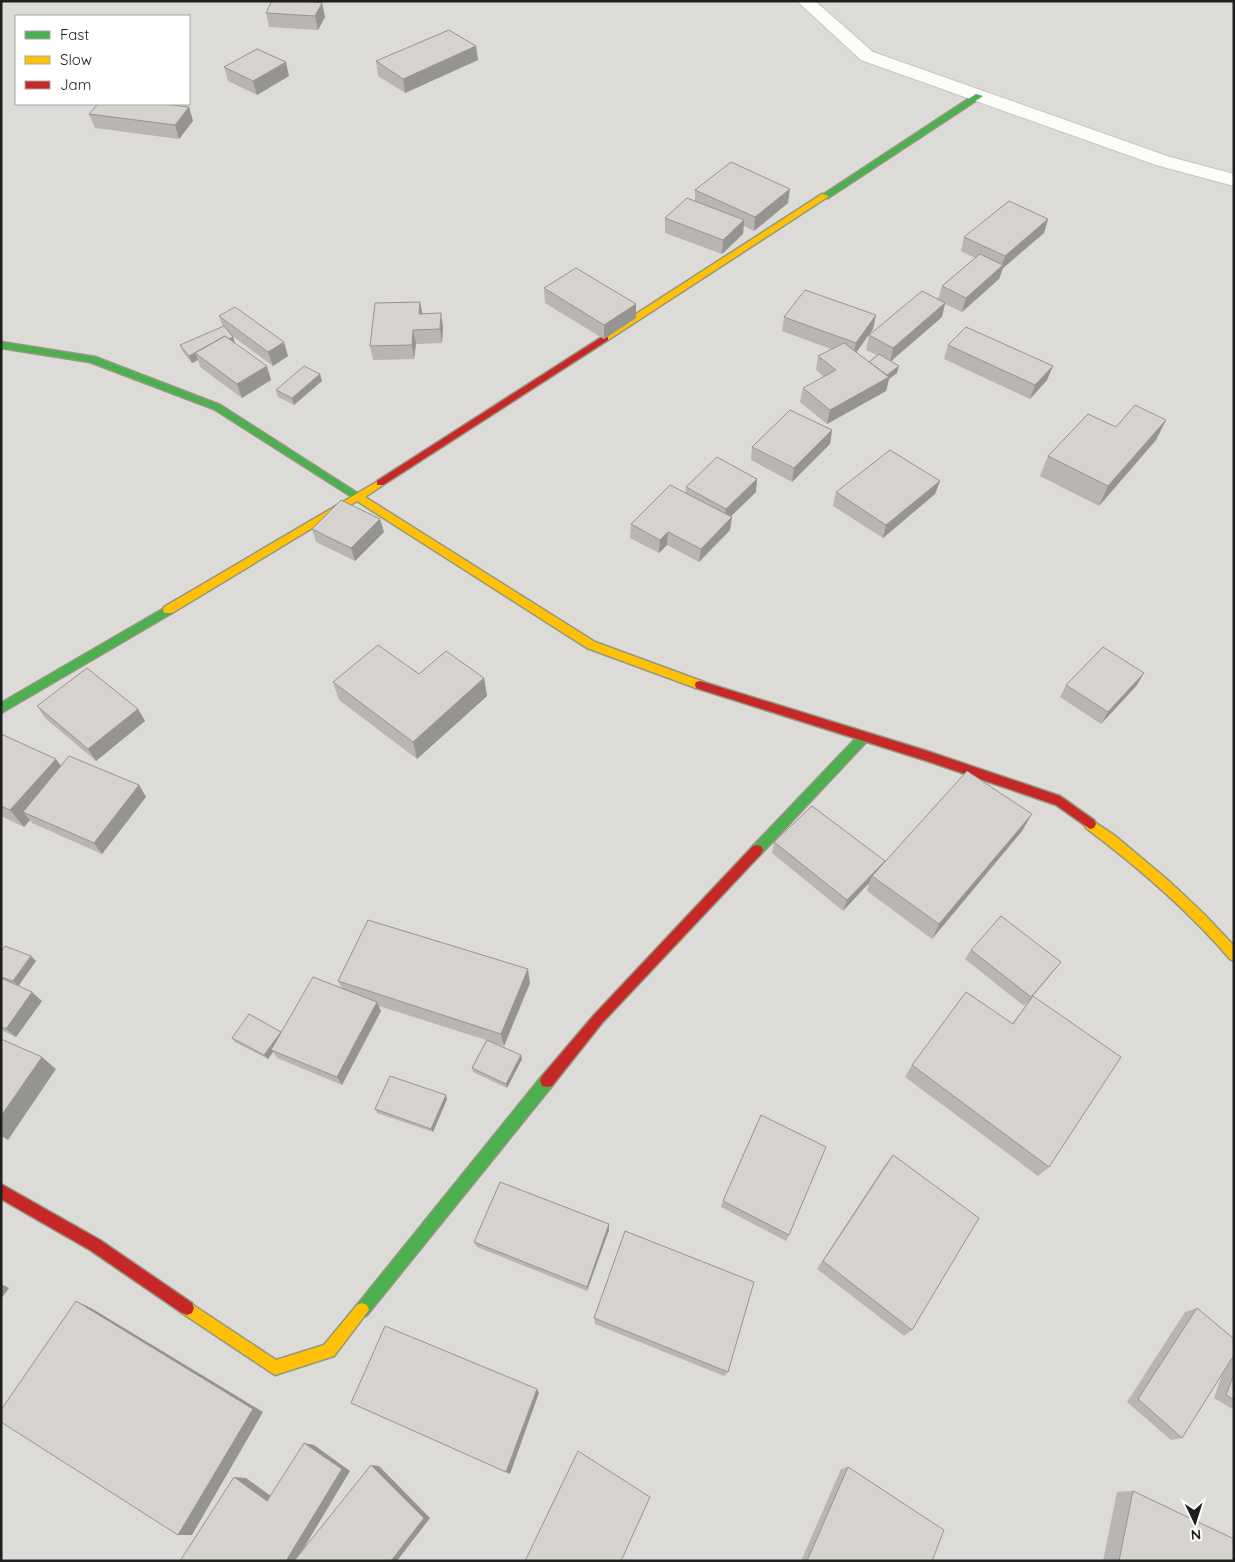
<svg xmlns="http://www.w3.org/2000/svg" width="1235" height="1562" viewBox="0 0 1235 1562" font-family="Quicksand,sans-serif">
  <rect width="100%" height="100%" fill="#edece7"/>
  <!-- residential -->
  <path fill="#dcdbd8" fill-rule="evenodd" d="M1,1H1234V1561H1ZM16,16H189V104H16Z"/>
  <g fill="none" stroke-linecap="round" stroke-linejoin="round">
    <defs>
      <path id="street" d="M797,1H815L873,52L1170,157L1234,174V186L1156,165L861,60Z"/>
      <path id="fast" d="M976,94L983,96L828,198L821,196Z
        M1,342L95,357L220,405L365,498L360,501L357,500L214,409L90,362L1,348Z
        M168,606L173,610L172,613L1,713V703Z
        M864,732L868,734L869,737L868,740L761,854L757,855L753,854L751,850L753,846L860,734Z
        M547,1075L552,1076L554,1081L552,1086L367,1315L362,1317L357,1315L355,1310L357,1305L542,1076Z"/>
      <path id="slow" d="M822,194L829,196L608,340H602V336Z
        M380,480L385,483L383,485L365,497L595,642L704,682L705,685L704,688H696L587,648L357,501L172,613H164L163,610L164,607Z
        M1090,819L1114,835L1170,882L1205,915L1234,946V961L1230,959C1187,909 1138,867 1086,828L1084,824L1086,820Z
        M187,1301L276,1360L324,1345L357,1305L362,1303L367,1305L369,1310L334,1356L275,1375L182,1313L180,1308L182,1303Z"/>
      <path id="jam" d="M605,335L608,336V340L383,485H377V481Z
        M700,681L927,751L1060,796L1094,820L1096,824L1094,828L1090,829L1056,805L927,761L696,688L695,685L696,682Z
        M757,845L761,846L763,850L761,854L602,1023L552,1086L547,1087L542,1086L540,1081L542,1076L594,1015L753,846Z
        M1,1184L100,1240L192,1303L194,1308L192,1313L187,1315L182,1313L90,1250L1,1199Z"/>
    </defs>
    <!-- street casing -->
    <use href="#street" stroke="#c5c5c3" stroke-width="2"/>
    <!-- fast casing -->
    <use href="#fast" stroke="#94987e" stroke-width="3"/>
    <!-- slow casing -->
    <use href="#slow" stroke="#94987e" stroke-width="3"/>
    <!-- jam casing -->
    <use href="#jam" stroke="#94987e" stroke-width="3"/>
    <!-- street -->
    <use href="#street" fill="#fcfcfb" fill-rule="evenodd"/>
    <!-- fast -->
    <use href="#fast" fill="#4caf50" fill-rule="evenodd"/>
    <!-- slow -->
    <use href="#slow" fill="#ffc107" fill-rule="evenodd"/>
    <!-- jam -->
    <use href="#jam" fill="#c62828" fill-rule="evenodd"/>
  </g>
  <!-- wall -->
  <path fill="#b8b5b2" d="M272,1H312V2L322,3L325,17L318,30L269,27L266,13Z
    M476,46L478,60L405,93L378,76L376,61Z
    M224,67L289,76L257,95L228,81Z
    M189,107L193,121L179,139L95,128L89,114Z
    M695,190L788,203L754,231L744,226L743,234L722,254L665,233V218L695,201Z
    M1048,219L1044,233L1003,268L999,279L962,312L945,304L942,317L891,361L899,366L897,373L889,379L886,391L827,424L800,402L803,388L824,377L816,370L818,356L831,349L782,331L784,317L876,315L873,329L856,352L869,362L877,355L866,350L869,335L938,299L942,286L975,258L961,251L964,237Z
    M544,288L636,318L604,339L545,303Z
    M420,302L422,314L443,327L442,343L416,344L414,359L373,360L370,346Z
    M219,316L288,356L273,366L231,335L233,337L235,343L271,380L242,398L200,367L198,360L192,363L183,352L180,345L223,327Z
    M948,345L1047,380L1030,399L944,359Z
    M320,374L322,381L294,405L278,397L276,390Z
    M1166,420L1156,440L1099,506L1040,476L1048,456L1116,427Z
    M832,430L830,444L792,482L751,460L752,447Z
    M757,479L756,492L731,516L730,530L699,562L667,545L659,553L630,538L631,524L685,493L686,487Z
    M940,481L935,494L883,538L833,506L836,492Z
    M312,529L384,532L355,561L316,542Z
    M419,674L484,678L487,696L417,759L339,700L333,682Z
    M1066,685H1137L1101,724L1060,697Z
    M37,706L138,709L145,721L96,761L45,718Z
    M1,734L61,766L139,785L146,797L102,854L32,823L30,820L24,827L1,816Z
    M1022,831L932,939L867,891L869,883L843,911L772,853L774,842L885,861Z
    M971,950L1053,972L1024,1006L965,959Z
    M1,952L31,956L36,961L19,986L42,1001L16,1037L1,1030Z
    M338,981L530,983L504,1046L494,1043L522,1059L507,1088L473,1072L472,1068L486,1040L379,1006L381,1011L342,1085L277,1058L273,1052L268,1059L235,1042L232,1038L281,1032L342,988Z
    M1033,996L1049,1167L1038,1176L905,1077L912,1065L1012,1024Z
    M447,1099L433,1132L377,1113L375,1109Z
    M893,1155L912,1330L904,1336L817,1269L885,1165Z
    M723,1201L789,1235L786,1241L721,1207Z
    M609,1230L587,1291L477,1247L474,1242Z
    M1197,1308L1234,1339V1410L1214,1398L1223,1372L1182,1438L1171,1440L1127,1402L1185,1312Z
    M594,1318L728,1372L724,1376L595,1324Z
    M848,1467L932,1561H801L841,1469Z
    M1133,1491L1234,1561H1103L1117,1492Z"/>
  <!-- shaded-wall -->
  <path fill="#969491" d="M322,3L325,17L318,30L315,16Z
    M476,46L478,60L405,93L403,79Z
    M286,62L289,76L257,95L253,81Z
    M189,107L193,121L179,139L175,125Z
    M790,189L788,203L754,231L755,217Z
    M1048,219L1044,233L1003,268L999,279L962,312L966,298L1001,267L1005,256Z
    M744,220L743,234L722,254L723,240Z
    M420,302L423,316L419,314Z
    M945,303L942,317L890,362L893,348Z
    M636,304V318L604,339V325Z
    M441,313L443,327L442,343L440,329Z
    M876,315L873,329L853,357L856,343Z
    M413,330L416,344L414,359L412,345Z
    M233,337L235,344L195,353Z
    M284,342L288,356L273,366L268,352Z
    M195,353L198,360L192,363L189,356Z
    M267,366L271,380L242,398L237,384Z
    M899,366L897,373L889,379L886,391L827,424L830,410L885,377Z
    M1053,366L1047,380L1030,399L1035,385Z
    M320,374L322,381L294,405L292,398Z
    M1166,420L1156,440L1099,506L1108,486Z
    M832,430L830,444L792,482L794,468Z
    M757,479L756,492L724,523L726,509Z
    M940,481L935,494L883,538L886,525Z
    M732,517L730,530L699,562L701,549Z
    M380,519L384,532L355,561L351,548Z
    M668,532L667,545L659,553L660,540Z
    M1144,673L1137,685L1101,724L1108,712Z
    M484,678L487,696L417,759L413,742Z
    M138,709L145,721L96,761L88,749Z
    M56,759L68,776L23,812L30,820L24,827L10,810Z
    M139,785L146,797L102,854L94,843Z
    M1032,814L1022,831L932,939L939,924Z
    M885,861L872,876L869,883L843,911L847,900Z
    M31,956L36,961L18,986L13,981Z
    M1061,962L1053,972L1024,1006L1031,997Z
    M528,969L530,983L504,1046L501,1034Z
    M32,992L42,1001L16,1037L6,1029Z
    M377,1002L381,1011L342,1085L337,1077Z
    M281,1032L271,1050L273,1052L268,1059L264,1055Z
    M521,1055L522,1059L507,1088L506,1084Z
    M42,1057L56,1069L8,1140L1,1136V1116Z
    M446,1095L447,1099L433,1132L431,1129Z
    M609,1224V1230L587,1291V1287Z
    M1,1284L9,1288L1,1299Z
    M76,1301L91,1308L263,1412L192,1535H178Z
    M537,1389L539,1393L510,1474L506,1472Z
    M304,1443L314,1445L350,1471L296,1561H286Z
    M371,1465L379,1466L430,1518L397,1561H391Z
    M234,1477L246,1478L278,1501H267Z"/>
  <!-- building -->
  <path fill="#d6d3cf" stroke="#969491" d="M272,1H304L322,3L315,16L266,13Z
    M449,30L476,46L403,79L376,61Z
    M257,49L286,62L253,81L224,67Z
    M98,104H164L189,107L175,125L89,114Z
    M731,162L790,189L755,217L695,190Z
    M687,198L744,220L723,240L665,218Z
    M1009,201L1048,219L1005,256L964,237Z
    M980,254L1003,265L966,298L942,286Z
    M576,268L636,304L604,325L544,288Z
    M805,290L876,315L856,343L784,317Z
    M922,291L945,303L893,348L869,335Z
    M420,302L419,314L441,313L440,329L413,330L412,345L370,346L375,303Z
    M235,307L284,342L268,352L219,316Z
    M224,326L233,337L229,339L225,336L189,356L180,345Z
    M966,327L1053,366L1035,385L948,345Z
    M225,336L267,366L237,384L195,353Z
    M844,343L889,377L830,410L803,388L836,370L818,356Z
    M879,354L899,366L887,375L869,362Z
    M304,366L320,374L292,398L276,390Z
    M1135,405L1166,420L1108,486L1048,456L1088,414L1116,427Z
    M790,410L832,430L794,468L752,447Z
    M890,450L940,481L886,525L836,492Z
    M717,457L757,479L726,509L686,487Z
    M670,485L732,517L701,549L668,532L660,540L631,524Z
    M341,500L380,519L351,548L312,529Z
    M378,645L419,674L446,651L484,678L413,742L333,682Z
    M1103,647L1144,673L1108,712L1066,685Z
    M87,668L138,709L88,749L37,706Z
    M1,734L56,759L10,810L1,806Z
    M69,756L139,785L94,843L23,812Z
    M967,771L1032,814L939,924L872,876Z
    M812,806L885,861L847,900L774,842Z
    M1001,916L1061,962L1031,997L971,950Z
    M368,920L528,969L501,1034L338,981Z
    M5,946L31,956L13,981L1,977V952Z
    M313,977L377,1002L337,1077L271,1050Z
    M1,978L32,992L6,1029L1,1027Z
    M966,992L1013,1024L1033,996L1121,1057L1049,1167L912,1065Z
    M249,1014L281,1032L264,1055L232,1038Z
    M1,1039L42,1057L1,1116Z
    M487,1040L521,1055L506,1084L472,1068Z
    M390,1076L446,1095L431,1129L375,1109Z
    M761,1115L826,1147L789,1235L723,1201Z
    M893,1155L979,1218L912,1330L823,1261Z
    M500,1182L609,1224L587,1287L474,1242Z
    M625,1231L754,1282L728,1372L594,1318Z
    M76,1301L253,1409L178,1535L1,1422V1410Z
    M1197,1308L1234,1339V1355L1182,1438L1138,1399Z
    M385,1326L537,1389L506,1472L351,1403Z
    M1234,1374V1400L1226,1395Z
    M304,1443L342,1469L286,1561H180L234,1477L267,1501Z
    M578,1451L650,1497L621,1561H525Z
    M371,1465L424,1518L391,1561H294Z
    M848,1467L944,1530L932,1561H807Z
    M1133,1491L1234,1539V1561H1119Z"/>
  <!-- border -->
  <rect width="1235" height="1562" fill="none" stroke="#1e1e1e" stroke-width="5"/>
  <!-- legend -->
  <rect x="15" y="15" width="175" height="90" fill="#ffffff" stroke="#a5a5a5"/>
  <rect x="25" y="31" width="25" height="8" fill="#4caf50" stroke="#a5a5a5"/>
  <text x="60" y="40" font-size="15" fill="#1e1e1e">Fast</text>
  <rect x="25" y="56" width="25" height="8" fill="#ffc107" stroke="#a5a5a5"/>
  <text x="60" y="65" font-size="15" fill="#1e1e1e">Slow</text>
  <rect x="25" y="81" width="25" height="8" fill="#c62828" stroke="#a5a5a5"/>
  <text x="60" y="90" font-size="15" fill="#1e1e1e">Jam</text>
  <!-- north arrow -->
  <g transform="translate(1195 1522) rotate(176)" stroke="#ffffff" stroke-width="4" paint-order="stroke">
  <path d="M0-4L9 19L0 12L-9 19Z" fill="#1e1e1e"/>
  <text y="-8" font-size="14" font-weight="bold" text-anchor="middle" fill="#1e1e1e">N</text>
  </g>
</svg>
